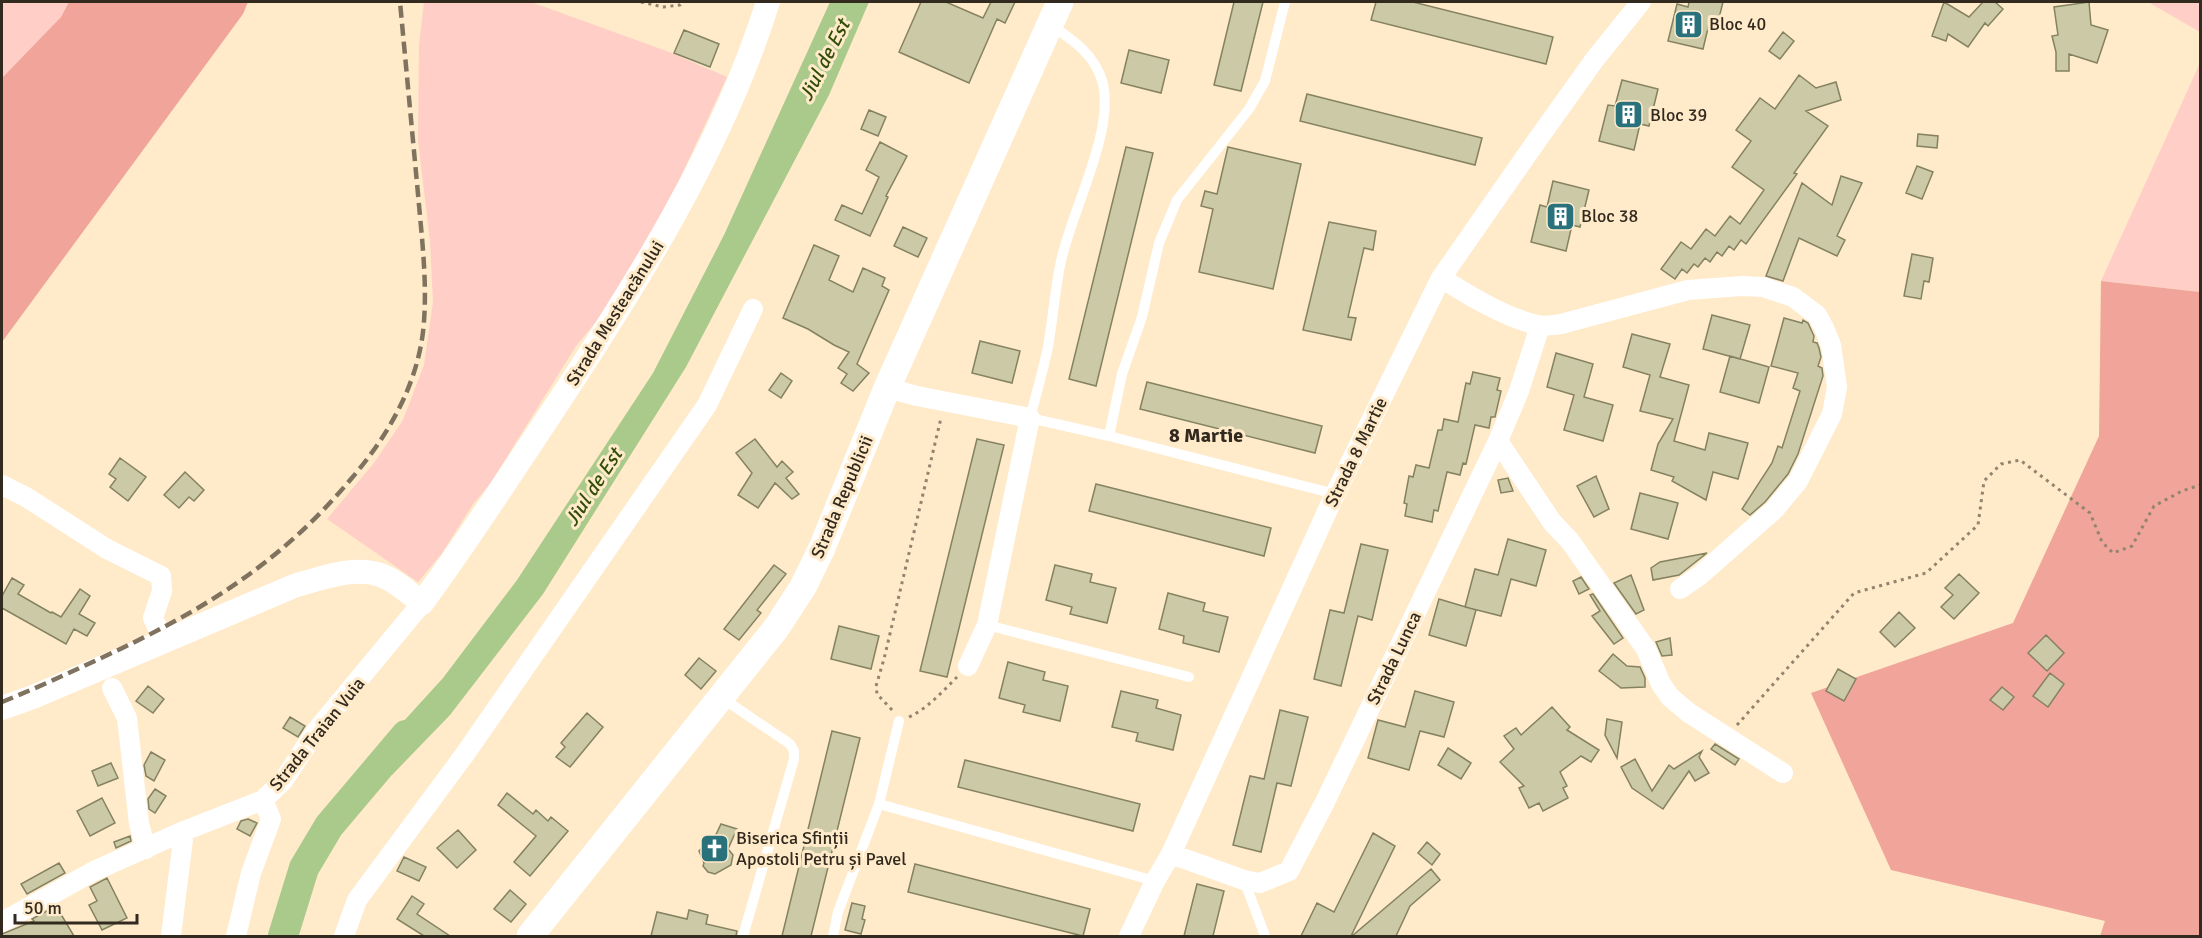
<svg xmlns="http://www.w3.org/2000/svg" width="2202" height="938" viewBox="0 0 2202 938" font-family="Signika,sans-serif">
  <rect width="100%" height="100%" fill="#ffeaca"/>
  <!-- green -->
  <path fill="#fecec7" d="M2,2H69L61,17L2,78Z
    M424,2H531L669,52L727,77L665,211L613,301L576,346L490,484L473,504L442,553L418,582L327,519L374,463L403,420L424,365L433,302L430,241L418,140L419,45Z
    M2148,2H2200V32Z
    M2200,63V292L2101,281Z"/>
  <!-- forest -->
  <path fill="#f0a49a" d="M69,2H248L243,14L2,342V78L61,17Z
    M2101,281L2200,292V936H2100L2105,921L1891,870L1811,693L2013,623L2099,436Z"/>
  <!-- water -->
  <path fill="#aaca8b" d="M830,2H869L829,95L686,367L543,594L450,715L392,775L371,757L443,678L517,580L653,373L724,235Z"/>
  <g fill="none" stroke-linecap="round" stroke-linejoin="round">
    <!-- river -->
    <path stroke="#aaca8b" stroke-width="30" d="M283,936L304,868L329,826L406,735"/>
  </g>
  <!-- building -->
  <path fill="#cbc9a6" stroke="#848261" stroke-width="1.5" d="M921,2H946L983,18L991,2H1015L1005,23L997,19L969,83L899,52Z
    M1234,2H1263L1241,91L1214,85Z
    M1376,2H1413L1553,37L1546,64L1371,20Z
    M1689,2H1723L1717,26L1709,24L1703,49L1668,41L1677,4L1688,7Z
    M1944,2L1969,17L1983,2H1995L2003,9L1988,26L1985,23L1968,47L1948,34L1946,41L1932,36Z
    M2089,2L2091,25L2108,30L2097,63L2069,54V71H2056V52L2052,36L2058,35L2054,7Z
    M684,30L719,44L710,67L674,53Z
    M1783,32L1794,41L1780,59L1769,51Z
    M1129,50L1169,60L1161,93L1121,83Z
    M1799,75L1816,88L1836,82L1841,100L1806,111L1828,126L1794,173L1797,174L1746,244L1741,240L1734,250L1729,246L1722,256L1717,252L1710,262L1705,258L1698,267L1694,264L1687,273L1682,269L1675,279L1661,269L1681,242L1691,249L1706,229L1715,236L1730,216L1740,224L1764,190L1732,167L1751,141L1736,130L1760,98L1775,109Z
    M1622,80L1658,89L1649,126L1640,124L1634,150L1599,141L1608,105L1615,106Z
    M1307,94L1482,138L1475,165L1300,121Z
    M869,110L886,117L878,136L861,129Z
    M1918,134L1938,136L1937,148L1917,146Z
    M880,142L907,156L886,196L888,197L870,236L835,220L842,205L862,214L879,177L866,170Z
    M1126,147L1153,153L1096,386L1069,379Z
    M1228,147L1301,164L1273,289L1199,272L1213,209L1201,206L1205,191L1217,194Z
    M1917,166L1933,172L1922,199L1906,193Z
    M1841,176L1862,183L1837,236L1845,240L1837,256L1799,238L1783,281L1766,276L1802,183L1832,205Z
    M1553,181L1589,190L1580,227L1572,225L1566,251L1531,242L1540,205L1547,207Z
    M1329,222L1376,231L1373,250L1364,248L1348,317L1356,318L1351,340L1303,330Z
    M903,227L927,238L918,257L894,246Z
    M814,245L839,256L829,280L853,292L863,268L885,278L882,286L889,290L857,364L869,373L853,391L841,383L847,374L838,368L849,352L834,345L808,329L783,318Z
    M1912,254L1933,258L1929,282L1924,281L1921,299L1904,296Z
    M1712,315L1750,325L1740,359L1703,349Z
    M1784,318L1802,323L1803,320L1808,323L1814,336L1813,342L1817,343L1819,348L1821,357L1818,366L1822,368L1823,376L1798,454L1788,474L1765,502L1750,515L1742,509L1772,463L1778,446L1782,448L1800,391L1793,388L1798,373L1771,366Z
    M1632,334L1670,344L1660,377L1689,385L1674,441L1705,450L1709,433L1748,443L1738,479L1713,472L1706,500L1672,481L1674,477L1651,470L1658,444L1673,419L1640,411L1650,375L1623,367Z
    M980,341L1020,351L1012,383L972,373Z
    M1556,353L1593,364L1584,397L1613,405L1603,441L1564,430L1574,395L1547,387Z
    M1730,356L1769,367L1759,403L1720,392Z
    M1473,372L1500,378L1497,390L1501,391L1495,417H1491L1489,428L1475,425L1466,464L1463,463L1460,475L1447,472L1438,511L1434,510L1432,522L1405,516L1407,504L1404,503L1409,476L1413,477L1416,465L1429,468L1438,430H1442L1444,419L1458,422L1466,383L1470,384Z
    M781,373L792,381L781,398L769,390Z
    M1147,382L1322,426L1315,453L1140,409Z
    M755,439L777,467L782,461L793,472L786,478L799,494L792,499L775,483L758,508L738,495L752,473L736,453Z
    M977,439L1004,445L947,677L920,671Z
    M120,458L146,477L128,501L110,487L116,479L109,474Z
    M185,472L204,490L194,501L189,497L179,508L164,495Z
    M1596,476L1609,509L1594,517L1577,486Z
    M1508,478L1513,491L1501,493L1498,480Z
    M1096,484L1271,528L1264,556L1089,511Z
    M1640,493L1678,503L1668,539L1631,529Z
    M1508,539L1546,550L1536,586L1511,579L1501,616L1465,607L1475,569L1498,575Z
    M1361,544L1388,550L1372,620L1358,616L1341,686L1314,679L1330,610L1344,613Z
    M1707,553L1679,575L1653,580L1651,568L1660,562Z
    M774,565L786,574L757,610L761,613L739,640L724,629Z
    M1055,565L1092,574L1090,582L1116,588L1107,623L1070,614L1072,607L1046,600Z
    M1959,574L1979,593L1954,619L1941,607L1953,595L1945,588Z
    M1631,575L1644,610L1636,614L1614,583Z
    M1581,577L1589,589L1579,594L1573,581Z
    M12,578L24,585L18,594L51,613L52,612L61,617L80,589L90,596L79,614L95,623L87,636L74,629L66,644L2,608V596Z
    M1168,593L1205,603L1203,611L1228,617L1219,652L1183,643L1184,636L1159,629Z
    M1593,594L1623,638L1614,644L1592,616L1600,611L1590,595Z
    M1439,599L1476,610L1466,646L1429,635Z
    M1899,612L1915,628L1895,647L1880,632Z
    M839,626L879,636L871,669L831,659Z
    M2046,635L2064,653L2047,671L2028,653Z
    M1670,638L1672,655L1662,656L1656,642Z
    M1613,654L1627,666L1640,667L1645,678V687L1621,688L1599,671Z
    M699,658L716,671L701,689L685,675Z
    M1008,662L1045,672L1043,680L1068,686L1060,721L1023,712L1025,705L999,698Z
    M1838,669L1856,679L1844,701L1826,691Z
    M2050,673L2064,684L2048,707L2033,696Z
    M148,686L164,699L153,713L136,701Z
    M2002,687L2014,697L2003,710L1990,700Z
    M1121,691L1158,700L1156,708L1181,715L1173,750L1136,741L1138,733L1112,727Z
    M1415,691L1454,702L1444,737L1420,731L1409,770L1368,758L1378,720L1405,727Z
    M1552,707L1570,727L1567,730L1599,750L1591,762L1581,756L1560,772L1567,786L1563,788L1568,798L1543,811L1539,803L1529,808L1519,788L1524,786L1500,762L1514,749L1504,736L1516,728L1521,735Z
    M1280,710L1308,717L1291,786L1277,783L1261,852L1233,845L1250,776L1264,779Z
    M587,713L603,727L570,767L556,757L565,747L561,743Z
    M290,717L305,726L298,737L283,728Z
    M1607,719L1622,722L1617,758L1605,735Z
    M832,731L860,738L811,936H782Z
    M1715,744L1739,759L1735,765L1711,749Z
    M1448,748L1471,763L1461,779L1438,765Z
    M1702,751L1699,757L1709,773L1695,781L1689,771L1663,809L1632,788L1621,767L1635,759L1652,791L1669,765L1674,769Z
    M151,752L165,760L154,781L146,776L144,765Z
    M965,760L1140,804L1133,831L958,787Z
    M111,763L118,778L98,786L92,771Z
    M155,789L166,796L155,813L149,809L148,799Z
    M507,793L533,814L536,810L548,821L551,817L568,831L530,876L514,862L536,836L498,805Z
    M102,798L115,823L90,836L77,811Z
    M248,819L257,823L250,836L237,829L241,821Z
    M721,824L737,829L728,849L733,855L731,865L715,874L708,872L703,866L704,863L699,851L705,845H711Z
    M458,830L476,850L457,868L437,848Z
    M1373,833L1395,846L1351,936H1301L1317,903L1334,912Z
    M130,836L131,841L116,848L114,842Z
    M1427,842L1440,854L1432,865L1418,853Z
    M404,857L426,867L419,881L397,871Z
    M59,863L65,873L27,894L21,884Z
    M915,864L1090,909L1083,936L908,892Z
    M1431,869L1440,880L1410,906L1396,936H1352Z
    M107,878L127,918L102,930L89,905L97,901L90,887Z
    M1197,884L1224,891L1213,936H1184Z
    M510,890L526,904L511,922L494,909Z
    M412,896L424,904L417,914L450,936H424L397,919Z
    M852,903L865,906L862,919L865,920L861,934L845,930Z
    M56,906L74,936H2V934L34,921L32,919Z
    M689,910L708,915L706,924L737,931L736,936H651L657,912L687,919Z"/>
  <g fill="none" stroke-linecap="round" stroke-linejoin="round">
    <!-- path -->
    <path stroke="#92846e" stroke-width="3" stroke-dasharray="3 4.5" stroke-linecap="butt" d="M641,2L663,7L680,5L683,2
      M892,710L877,694L876,686L884,659L941,418
      M909,717C928,708 942,692 957,677
      M1737,725L1854,593L1926,573L1978,525L1984,481L2001,464L2020,460L2090,513L2102,542L2113,553L2132,546L2154,506L2182,491L2200,485"/>
    <!-- service -->
    <path stroke="#fff" stroke-width="10" d="M1049,24C1072,39 1096,55 1103,84C1114,133 1072,210 1061,261C1055,289 1053,318 1048,347C1043,371 1036,395 1030,418L1109,436L1335,494
      M1109,436L1122,374L1142,317L1159,243L1177,200L1249,109L1265,81L1285,2
      M987,625L1189,677
      M722,698L790,744L794,751V759L743,936
      M879,804L1155,881
      M1244,880L1265,936
      M833,936L838,912L879,804L899,721"/>
    <!-- minor -->
    <path stroke="#fff" stroke-width="20" d="M1441,278C1470,296 1504,317 1537,325C1545,327 1553,325 1561,324L1688,290L1742,286L1763,287L1793,297L1817,315L1824,328L1831,345L1837,387L1832,414L1798,481L1774,510L1699,576L1680,589
      M887,388L917,396L1030,418L987,625L968,666
      M1498,441L1552,522L1570,541L1646,649L1661,684L1670,697L1689,713L1783,773
      M2,485L26,497L107,549L161,576L162,591L153,618L164,641
      M112,688L127,718L139,824L146,849
      M1171,854L1244,880L1260,883L1289,871L1325,802L1498,441L1519,391L1540,326
      M2,922L94,871L184,831
      M171,936L184,831L263,800L283,781L316,731L422,603
      M236,936L251,873L271,819L263,800
      M344,936L357,900L465,754L707,405L753,309
      M1129,936L1155,881L1171,854L1335,494L1441,278L1533,146L1595,59L1641,2"/>
    <!-- tertiary -->
    <path stroke="#fff" stroke-width="24" d="M2,708L33,697L294,586C322,578 355,565 383,576C398,582 410,594 422,603C467,542 508,478 550,415C636,285 721,151 768,2"/>
    <!-- secondary -->
    <path stroke="#fff" stroke-width="27" d="M530,936L777,627L803,587L822,548L887,388L1060,2"/>
    <!-- rail -->
    <path stroke="#7f725e" stroke-width="4.5" stroke-dasharray="12 6" stroke-linecap="butt" d="M2,702C34,689 67,674 99,659C199,613 279,565 351,479C387,437 416,388 423,332C428,287 422,240 418,194C412,130 406,66 400,2"/>
  </g>
  <!-- icons -->
  <defs>
    <symbol id="building-square" viewBox="-11 -11 22 22"><rect x="-9" y="-9" width="18" height="18" rx="4" fill="#29717b" stroke="#ffeaca"/><path d="M-4-6H4V6H1V3H-1V6H-4ZM-2.5-4.3h1.7v1.8h-1.7ZM.8-4.3h1.7v1.8H.8ZM-2.5-1h1.7V.8h-1.7ZM.8-1h1.7V.8H.8Z" fill="#fff"/></symbol>
    <symbol id="church-square" viewBox="-11 -11 22 22"><rect x="-9" y="-9" width="18" height="18" rx="4" fill="#29717b" stroke="#ffeaca"/><path d="M-1.2-6h2.4v3.5h3.3v2.4h-3.3V6h-2.4V-.1h-3.3v-2.4h3.3Z" fill="#fff"/></symbol>
  </defs>
  <g fill-rule="evenodd">
    <use href="#building-square" x="1672" y="8" width="33" height="33"/>
    <use href="#building-square" x="1612" y="98" width="33" height="33"/>
    <use href="#building-square" x="1544" y="200" width="33" height="33"/>
    <use href="#church-square" x="698" y="832" width="33" height="33"/>
  </g>
  <g text-anchor="middle" stroke-width="6" stroke-linejoin="round" paint-order="stroke">
    <!-- poi labels -->
    <g font-size="18" fill="#322a1e" stroke="#ffeaca" text-anchor="start">
      <text x="1709" y="30">Bloc 40</text>
      <text x="1650" y="121">Bloc 39</text>
      <text x="1581" y="222">Bloc 38</text>
      <text x="736" y="844">Biserica Sfinții<tspan x="736" dy="21">Apostoli Petru și Pavel</tspan></text>
    </g>
    <!-- street labels -->
    <g font-size="18" fill="#322a1e" stroke="#ffeaca">
      <text transform="translate(615 313) rotate(-58)" y="6">Strada Mesteacănului</text>
      <text transform="translate(1356 452) rotate(-64)" y="6">Strada 8 Martie</text>
      <text transform="translate(842 497) rotate(-67)" y="6">Strada Republicii</text>
      <text transform="translate(1394 658) rotate(-64)" y="6">Strada Lunca</text>
      <text transform="translate(317 734) rotate(-51)" y="6">Strada Traian Vuia</text>
    </g>
    <!-- water labels -->
    <g font-size="20" font-style="italic" fill="#314d08" stroke="#ffeaca">
      <text transform="translate(824 60) rotate(-63)" y="7">Jiul de Est</text>
      <text transform="translate(593 487) rotate(-57)" y="7">Jiul de Est</text>
    </g>
    <!-- neighbourhood labels -->
    <g font-size="20" font-weight="bold" fill="#322a1e" stroke="#ffeaca">
      <text x="1206" y="442">8 Martie</text>
    </g>
  </g>
  <!-- border -->
  <rect width="2202" height="938" fill="none" stroke="#322a1e" stroke-width="6"/>
  <!-- scale -->
  <path d="M15 914v9h122v-9" fill="none" stroke="#322a1e" stroke-width="3"/>
  <text x="24" y="914" font-size="18" fill="#322a1e" stroke="#ffeaca" stroke-width="4.5" paint-order="stroke">50 m</text>
</svg>
